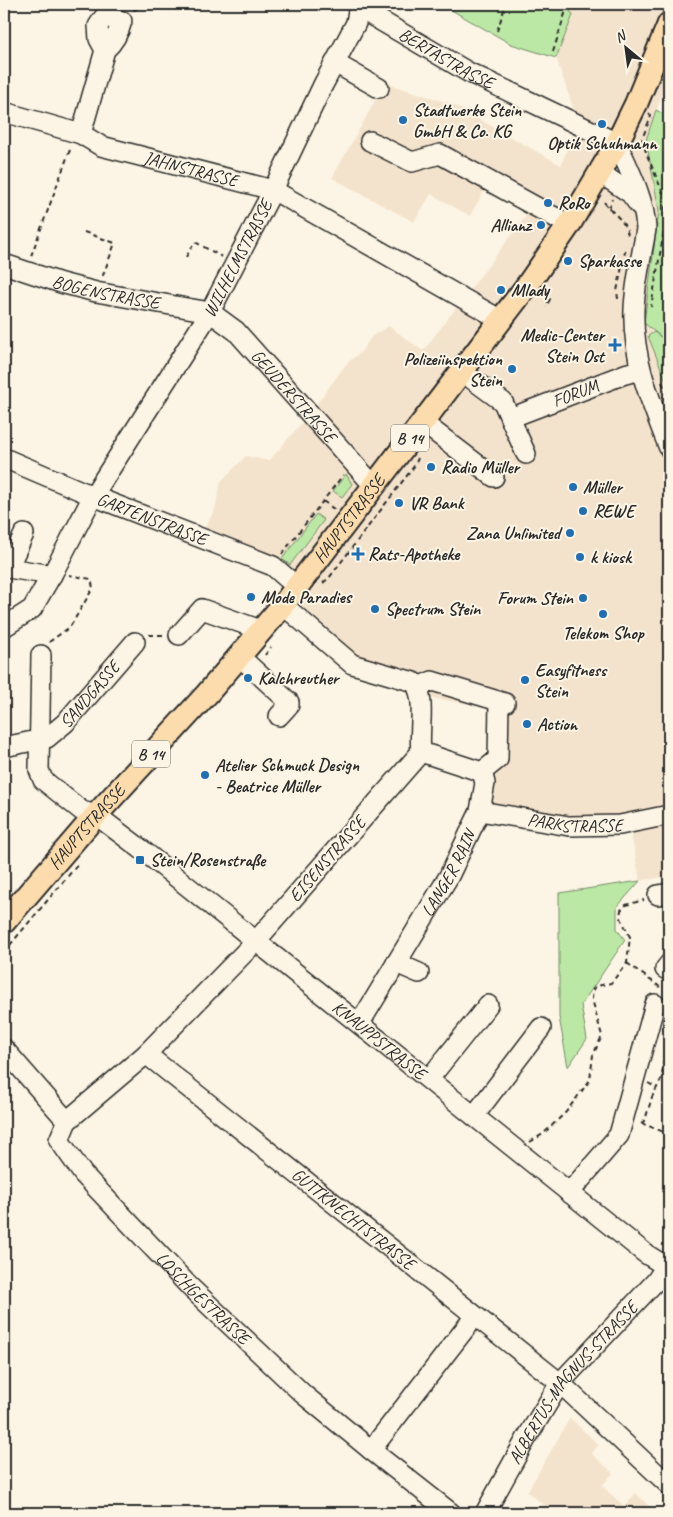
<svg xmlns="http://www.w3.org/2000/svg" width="673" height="1517" viewBox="0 0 673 1517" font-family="Caveat,sans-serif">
  <rect width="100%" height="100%" fill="#fcf5e5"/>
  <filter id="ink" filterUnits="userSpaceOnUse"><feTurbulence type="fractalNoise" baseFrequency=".02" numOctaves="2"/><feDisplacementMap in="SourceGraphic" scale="10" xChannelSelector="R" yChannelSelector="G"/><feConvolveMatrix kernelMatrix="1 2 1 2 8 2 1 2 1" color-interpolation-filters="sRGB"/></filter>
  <g filter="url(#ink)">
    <!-- built -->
    <path fill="#f4e3cc" d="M570,4H669V75L646,140L659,210L644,323L669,344V876L640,881L630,828L487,807L501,756L503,709L423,697L372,671L281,602L277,557L205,528L215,509L221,481L246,456L269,461L306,418L347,363L361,352L372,336L389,326L423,351L530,211L488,184L470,216L431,194L414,222L332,178L385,83L452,104L561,165L578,122L556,58L573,16L570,11Z
      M570,1418L599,1445L591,1453L613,1473L602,1486L624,1506L636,1493L653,1510L650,1513H554L527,1492Z"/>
    <!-- green -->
    <path fill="#bce8a5" stroke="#748a68" d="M445,4H570V11L573,15L556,58L511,44L453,11Z
      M656,110L669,117V388L648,336L654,332L665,340L644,323L659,210L646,140Z
      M346,474L352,484L342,497L333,491Z
      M316,514L324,520L290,565L282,559Z
      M640,881L617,907V929L625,940L581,1005L587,1039L568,1067L559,1017V893Z"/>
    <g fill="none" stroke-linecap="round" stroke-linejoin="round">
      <defs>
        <g id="minor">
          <path id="s1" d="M359,8L468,72L617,143C629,169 645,200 646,229C642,255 635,282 634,309C632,359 651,402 669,448"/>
          <path d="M335,63L379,88"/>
          <path id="s2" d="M4,112L81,134L101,146L273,190L501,320"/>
          <path d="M81,134L105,50C114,42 119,33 122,21L104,17L98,26L99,39L105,50"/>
          <path d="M370,141L412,162L440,154L569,225"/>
          <path d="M600,173L630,193L639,205"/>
          <path id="s3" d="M4,264L61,283L96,292L210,312L236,331L374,486"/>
          <path d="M461,371L503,402L526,454"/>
          <path id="s4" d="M510,418L625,374L640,370"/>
          <path d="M422,422L494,477"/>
          <path id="s5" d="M4,458L93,496L273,566L297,587"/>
          <path d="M24,534L8,568L52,575"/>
          <path id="s6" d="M283,605L352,664L414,682C427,698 418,730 421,752L256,941L146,1054L67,1121L59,1140L83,1174L191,1288L303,1394L371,1450L451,1513"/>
          <path id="s7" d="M4,627L32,609L54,571L93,496L210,312L273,190L323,85L356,23L359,4"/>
          <path d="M179,635L202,609L255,628L260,632"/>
          <path id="s8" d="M41,655L39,770L43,780L82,811L96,815L141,849L646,1254L659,1262L669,1263"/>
          <path d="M239,656L289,702V705L279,716"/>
          <path d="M418,687L432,681L505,703"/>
          <path id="s9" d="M4,747L47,738L65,723L135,642"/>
          <path d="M482,772L498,759L499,702"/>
          <path id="s10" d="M480,811L569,826L620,825L669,815"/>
          <path d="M658,895L669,893"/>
          <path d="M396,963L419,973"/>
          <path d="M665,969L669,964"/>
          <path id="s11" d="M360,1023L449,876L480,811L485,783L482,772L421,752"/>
          <path d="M4,1049L67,1121"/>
          <path id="s12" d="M146,1054L560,1383L669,1485"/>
          <path d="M429,1079L488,1005"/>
          <path d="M474,1116L541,1028"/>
          <path d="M569,1193L619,1135L655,1004"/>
          <path d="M371,1450L475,1316"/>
          <path id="s13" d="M485,1513L526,1439L560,1383L656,1281L662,1272L666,1263"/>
        </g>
        <g id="major">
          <path id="s14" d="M4,922L96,815L207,694L283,605L529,283L569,225L617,143L636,104L669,24"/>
        </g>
      </defs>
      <!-- minor casing -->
      <use href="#minor" stroke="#2b2b2b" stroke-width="22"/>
      <!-- major casing -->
      <use href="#major" stroke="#2b2b2b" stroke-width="26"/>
      <!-- path -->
      <path stroke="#2b2b2b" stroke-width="2" stroke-dasharray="5 4" stroke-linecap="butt" d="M133,10L151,4
        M497,31L506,4
        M553,52L568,4
        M649,114L651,116L642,139L647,155L663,193L666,219L651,307
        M604,202C613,214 625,220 628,235
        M609,209L612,199
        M84,232L115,243L102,278
        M31,256L71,147
        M186,257L195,242L222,257
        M543,293L550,299L546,307
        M618,299L617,291L626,247
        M662,382L669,398
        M323,501L335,510
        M282,554L343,475
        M323,583L329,578L415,465L418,458
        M149,635H164
        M49,642L70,627L93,588L91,579L69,575
        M265,655L271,647
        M4,952L79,863
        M627,963L660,987
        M648,1083L657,1088
        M641,1123L669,1134
        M642,1124L646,1117L652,1097L662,1078L664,1053L669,1037
        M530,1142L543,1134L566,1112L590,1080L593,1055L602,1036L592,999L593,989L597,986L611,983L627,963L630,937L620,916L621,910L626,905L644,900"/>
      <!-- minor -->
      <use href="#minor" stroke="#fcf5e5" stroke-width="19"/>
      <!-- major -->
      <use href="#major" stroke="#fcdcac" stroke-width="22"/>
    </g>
  </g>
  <!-- markers -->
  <g fill="#1f6fb2" stroke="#fcf5e5" stroke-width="2">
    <circle cx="403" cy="120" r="5"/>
    <circle cx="602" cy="124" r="5"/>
    <circle cx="548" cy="203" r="5"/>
    <circle cx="541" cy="225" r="5"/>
    <circle cx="568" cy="261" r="5"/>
    <circle cx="501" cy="290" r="5"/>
    <path d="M612.5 337.5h5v5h5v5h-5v5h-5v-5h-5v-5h5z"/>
    <circle cx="512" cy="369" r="5"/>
    <circle cx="431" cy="467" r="5"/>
    <circle cx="573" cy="487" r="5"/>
    <circle cx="399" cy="503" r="5"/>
    <circle cx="583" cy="511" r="5"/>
    <circle cx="570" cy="533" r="5"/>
    <path d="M355.5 546.5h5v5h5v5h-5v5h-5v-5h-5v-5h5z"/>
    <circle cx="580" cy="557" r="5"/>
    <circle cx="251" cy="597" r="5"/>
    <circle cx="583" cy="598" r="5"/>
    <circle cx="375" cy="609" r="5"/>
    <circle cx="603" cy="614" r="5"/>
    <circle cx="248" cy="678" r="5"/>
    <circle cx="525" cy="680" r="5"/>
    <circle cx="527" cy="724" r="5"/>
    <circle cx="205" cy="775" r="5"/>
    <rect x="135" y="855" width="10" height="10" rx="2.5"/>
  </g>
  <g text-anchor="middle" stroke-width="4" stroke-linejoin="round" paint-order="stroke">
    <!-- shield labels -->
    <g fill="#fcf5e5" stroke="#6a6863" stroke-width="1">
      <rect x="391" y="424.5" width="38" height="27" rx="4"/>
      <rect x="132" y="740.5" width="38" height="27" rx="4"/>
    </g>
    <g font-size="16" font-weight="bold" fill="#2b2b2b">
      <text x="410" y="444">B 14</text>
      <text x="151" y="760">B 14</text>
    </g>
    <!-- street labels -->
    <g font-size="18" fill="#2b2b2b" stroke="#fcf5e5">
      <text dy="6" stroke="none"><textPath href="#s1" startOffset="101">BERTASTRASSE</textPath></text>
      <text dy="6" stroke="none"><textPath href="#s2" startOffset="196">JAHNSTRASSE</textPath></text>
      <text dy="6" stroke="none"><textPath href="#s7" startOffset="440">WILHELMSTRASSE</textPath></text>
      <text dy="6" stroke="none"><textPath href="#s3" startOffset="106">BOGENSTRASSE</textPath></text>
      <text dy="6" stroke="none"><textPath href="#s4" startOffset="70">FORUM</textPath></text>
      <text dy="6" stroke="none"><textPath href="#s3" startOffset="331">GEUDERSTRASSE</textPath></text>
      <text dy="6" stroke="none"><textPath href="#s14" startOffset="531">HAUPTSTRASSE</textPath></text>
      <text dy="6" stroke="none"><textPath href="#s5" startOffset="160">GARTENSTRASSE</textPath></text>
      <text dy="6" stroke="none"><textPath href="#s9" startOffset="105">SANDGASSE</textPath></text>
      <text dy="6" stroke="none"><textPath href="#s10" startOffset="96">PARKSTRASSE</textPath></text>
      <text dy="6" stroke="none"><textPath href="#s14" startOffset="126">HAUPTSTRASSE</textPath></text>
      <text transform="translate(327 859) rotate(-49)" y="6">EISENSTRASSE</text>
      <text dy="6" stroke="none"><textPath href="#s11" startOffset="174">LANGER RAIN</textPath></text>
      <text dy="6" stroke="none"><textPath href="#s8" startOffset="552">KNAUPPSTRASSE</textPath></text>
      <text dy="6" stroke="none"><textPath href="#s12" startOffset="265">GUTTKNECHTSTRASSE</textPath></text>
      <text dy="6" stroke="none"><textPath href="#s6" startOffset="974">LOSCHGESTRASSE</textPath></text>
      <text dy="6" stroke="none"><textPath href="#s13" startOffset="158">ALBERTUS-MAGNUS-STRASSE</textPath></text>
    </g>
    <!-- poi labels -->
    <g font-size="18" font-weight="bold" fill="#2b2b2b" stroke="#fcf5e5" text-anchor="start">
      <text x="413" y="116">Stadtwerke Stein<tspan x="413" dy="21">GmbH &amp; Co. KG</tspan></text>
      <text x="602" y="149" text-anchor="middle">Optik Schuhmann</text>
      <text x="558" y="209">RoRo</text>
      <text x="531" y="231" text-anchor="end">Allianz</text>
      <text x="578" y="267">Sparkasse</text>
      <text x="511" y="296">Mlady</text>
      <text x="604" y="341" text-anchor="end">Medic-Center<tspan x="604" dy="21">Stein Ost</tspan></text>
      <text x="502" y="365" text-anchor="end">Polizeiinspektion<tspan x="502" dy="21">Stein</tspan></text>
      <text x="441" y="473">Radio Müller</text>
      <text x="583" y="493">Müller</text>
      <text x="409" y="509">VR Bank</text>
      <text x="593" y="517">REWE</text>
      <text x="560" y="539" text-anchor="end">Zana Unlimited</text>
      <text x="368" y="560">Rats-Apotheke</text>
      <text x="590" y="563">k kiosk</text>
      <text x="261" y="603">Mode Paradies</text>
      <text x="573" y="604" text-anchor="end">Forum Stein</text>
      <text x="385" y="615">Spectrum Stein</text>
      <text x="603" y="639" text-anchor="middle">Telekom Shop</text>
      <text x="535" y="676">Easyfitness<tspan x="535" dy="21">Stein</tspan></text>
      <text x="258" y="684">Kalchreuther</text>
      <text x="537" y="730">Action</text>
      <text x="215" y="771">Atelier Schmuck Design<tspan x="215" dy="21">- Beatrice Müller</tspan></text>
      <text x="150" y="866">Stein/Rosenstraße</text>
    </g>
  </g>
  <!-- margin -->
  <rect width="673" height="1517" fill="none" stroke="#fcf5e5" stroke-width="20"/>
  <rect x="10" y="10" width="653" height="1497" fill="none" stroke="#2b2b2b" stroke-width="2" filter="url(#ink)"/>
  <!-- north arrow -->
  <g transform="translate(626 48) rotate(331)" stroke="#fcf5e5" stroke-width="4" paint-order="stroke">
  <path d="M0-4L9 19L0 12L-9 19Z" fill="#2b2b2b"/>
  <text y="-8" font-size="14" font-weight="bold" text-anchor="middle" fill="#2b2b2b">N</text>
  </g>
</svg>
